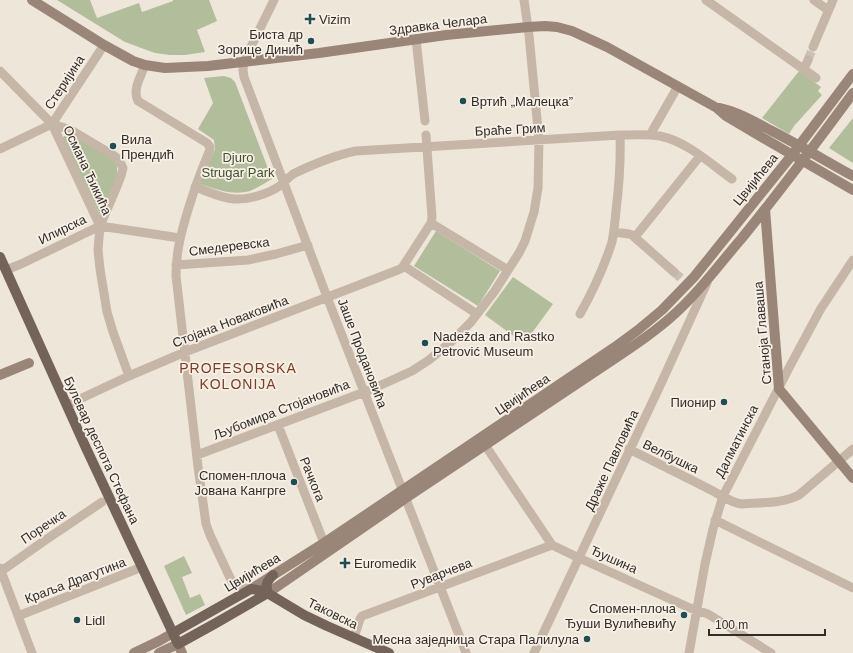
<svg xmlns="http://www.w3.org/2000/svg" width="853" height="653" viewBox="0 0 853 653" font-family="Arial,sans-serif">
  <rect width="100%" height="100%" fill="#efe6da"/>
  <!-- green -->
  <path fill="#b1bd9b" d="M57,0H90L97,18L139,3L142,12L173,1V0H209L217,21L197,30L205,52L185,55H170L155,53L125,42Z
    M799,71L821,87L818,91L822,95L794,126L789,134L762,118Z
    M224,76L231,78L235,82L272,179C265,183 257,188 250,191C232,196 216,189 200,184L215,149L214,140L198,129L213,103L204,78Z
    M853,118V163L829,148Z
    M69,132L111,156L117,165V177L100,215L62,138Z
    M436,231L500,271L478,306L414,266Z
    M513,277L553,304L529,337L524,334L519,340L485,315Z
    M184,556L192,573L182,577L190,598L200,594L205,605L186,615L164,566Z"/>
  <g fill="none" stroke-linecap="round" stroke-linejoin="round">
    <!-- street-tunnel -->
    <path stroke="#c9c1b6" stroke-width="9" stroke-dasharray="9 4.5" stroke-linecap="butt" d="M808,60L813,47
      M674,272L683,280"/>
    <!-- street -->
    <path stroke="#c6b6a7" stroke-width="9" d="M274,0L244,61L243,70L244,77L327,297L466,653
      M706,0L816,78
      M814,0L828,10
      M416,39L425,121
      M813,47L833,0
      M145,65C141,76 132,90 138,101L207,143L210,147L209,152C201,171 194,190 188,210C181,233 176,252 176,276L198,467L206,524L210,535L232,582L237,587L251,589
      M804,69L808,60
      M0,71L52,124L100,226
      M52,124L71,130L113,155L119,160L123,168L121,176L115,191L100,226L98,250L100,269L107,312L113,332L129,376
      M650,135L678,86
      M0,149L52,124L104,45
      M195,187C207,191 221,198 234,199C248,200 269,194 281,185C286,181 289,176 295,173C314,164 335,155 356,151L620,135C633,135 647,134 660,136C686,141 711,164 732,179
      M431,223L508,270
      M614,232L629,234L632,235L674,272
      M635,237L700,156
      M176,265L248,260L276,254L308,245
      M404,266L477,314
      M6,270L21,264L100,226L180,238
      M580,314C593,291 604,267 612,242C614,232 615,221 616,211C619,186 621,161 620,135
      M67,405L129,376L185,352L398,270L402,268L429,226L431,223L432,217L426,135
      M278,425L324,543
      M485,445L552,545L579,558L690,608L708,614L771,653
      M629,449C657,463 684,476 711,490C721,495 731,503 742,504C761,502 782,504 799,495L853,449
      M197,455L370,390L412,371L429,360L452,341L471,322L494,292L519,253L525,241L534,212L538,188L539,140L529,35L524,0
      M715,520L853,588
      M0,568L32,653
      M0,572L44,541L102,502
      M18,616L142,567
      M354,638L360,619L362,616L552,545
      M534,653L658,390L707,283
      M689,653L705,564L713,529L723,496L790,366L820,310L853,260"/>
    <!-- secondary -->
    <path stroke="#9a8579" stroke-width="10" d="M32,0L104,45L133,61L145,65L165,68L208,66L319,53L446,35L528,27L545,26L557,27L572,31L607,47L717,108L726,116L753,132L853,190
      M719,108C738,112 755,122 772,131C799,145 826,161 853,176
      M765,209L779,389L853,478
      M0,375L29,363
      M251,589L324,543L615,347L638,330L662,310L694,277L792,155L853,74
      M268,593L406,498L617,357C640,342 663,326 682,307C704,286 722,261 742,238C780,191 817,142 853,93
      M134,653L159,641L173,633
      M159,653L178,644L182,653"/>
    <!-- primary -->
    <path stroke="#746359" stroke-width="10" d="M0,257L86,448L178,644L216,623L268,593
      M268,593C265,585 267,581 273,575
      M173,633L251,589L264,591L304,615L327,626L389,653"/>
  </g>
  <!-- markers -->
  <g fill="#204d51" stroke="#f7f0e6" stroke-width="1.5">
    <path d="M308 13h4v4h4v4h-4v4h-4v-4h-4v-4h4z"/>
    <circle cx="311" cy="41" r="4"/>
    <circle cx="463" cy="101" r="4"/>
    <circle cx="113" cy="146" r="4"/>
    <circle cx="425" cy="343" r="4"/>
    <circle cx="724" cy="402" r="4"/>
    <circle cx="294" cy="482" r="4"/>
    <path d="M343 557h4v4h4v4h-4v4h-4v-4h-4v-4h4z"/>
    <circle cx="684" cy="615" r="4"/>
    <circle cx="77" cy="620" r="4"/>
    <circle cx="587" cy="639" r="4"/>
  </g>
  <g text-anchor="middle" stroke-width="3.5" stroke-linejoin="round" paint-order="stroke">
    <!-- poi labels -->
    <g font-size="13" fill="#332b27" stroke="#f7f0e6" text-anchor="start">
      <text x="319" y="24">Vizim</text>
      <text x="303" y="39" text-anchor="end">Биста др<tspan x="303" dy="15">Зорице Динић</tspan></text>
      <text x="471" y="106">Вртић „Малецка”</text>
      <text x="121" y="144">Вила<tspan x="121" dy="15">Прендић</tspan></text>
      <text x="433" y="341">Nadežda and Rastko<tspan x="433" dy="15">Petrović Museum</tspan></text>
      <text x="716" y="407" text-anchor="end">Пионир</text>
      <text x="286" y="480" text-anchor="end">Спомен-плоча<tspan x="286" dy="15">Јована Кангрге</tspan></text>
      <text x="354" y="568">Euromedik</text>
      <text x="676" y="613" text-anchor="end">Спомен-плоча<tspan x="676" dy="15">Ђуши Вулићевићу</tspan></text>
      <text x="85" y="625">Lidl</text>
      <text x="579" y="644" text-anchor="end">Месна заједница Стара Палилула</text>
    </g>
    <!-- street labels -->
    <g font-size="13" fill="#332b27" stroke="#f7f0e6">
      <text transform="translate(438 24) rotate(-7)" y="5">Здравка Челара</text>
      <text transform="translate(64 82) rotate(-57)" y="5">Стеријина</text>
      <text transform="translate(510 129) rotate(-3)" y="5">Браће Грим</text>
      <text transform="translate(88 170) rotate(65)" y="5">Османа Ђикића</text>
      <text transform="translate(755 179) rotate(-51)" y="5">Цвијићева</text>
      <text transform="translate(62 229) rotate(-26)" y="5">Илирска</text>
      <text transform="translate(229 246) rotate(-7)" y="5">Смедеревска</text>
      <text transform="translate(230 321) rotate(-21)" y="5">Стојана Новаковића</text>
      <text transform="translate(762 333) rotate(-95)" y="5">Станоја Главаша</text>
      <text transform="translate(363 353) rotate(69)" y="5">Јаше Продановића</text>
      <text transform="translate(522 394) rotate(-34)" y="5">Цвијићева</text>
      <text transform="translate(281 409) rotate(-21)" y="5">Љубомира Стојановића</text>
      <text transform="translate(736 441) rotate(-63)" y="5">Далматинска</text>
      <text transform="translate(102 450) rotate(65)" y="5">Булевар деспота Стефана</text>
      <text transform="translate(671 456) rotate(26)" y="5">Велбушка</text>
      <text transform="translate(611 460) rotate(-65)" y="5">Драже Павловића</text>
      <text transform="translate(313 479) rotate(68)" y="5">Рачкога</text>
      <text transform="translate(43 526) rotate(-34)" y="5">Поречка</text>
      <text transform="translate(614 559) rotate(24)" y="5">Ђушина</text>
      <text transform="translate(252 572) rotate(-31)" y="5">Цвијићева</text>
      <text transform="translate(441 573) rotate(-21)" y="5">Руварчева</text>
      <text transform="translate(75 580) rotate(-21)" y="5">Краља Драгутина</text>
      <text transform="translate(333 613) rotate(26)" y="5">Таковска</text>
    </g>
    <!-- park labels -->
    <g font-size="13" fill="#42502d" stroke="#f7f0e6">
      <text x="238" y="162">Djuro<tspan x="238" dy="15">Strugar Park</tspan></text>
    </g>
    <!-- neighbourhood labels -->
    <g font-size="14" letter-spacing="1" fill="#7c3d26" stroke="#f7f0e6">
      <text x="238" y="373">PROFESORSKA<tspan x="238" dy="16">KOLONIJA</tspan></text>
    </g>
  </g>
  <!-- scale -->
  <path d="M709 629v6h116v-6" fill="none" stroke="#332b27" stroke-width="2"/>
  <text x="715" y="629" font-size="12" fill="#332b27" stroke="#f7f0e6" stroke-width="3" paint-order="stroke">100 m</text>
</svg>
